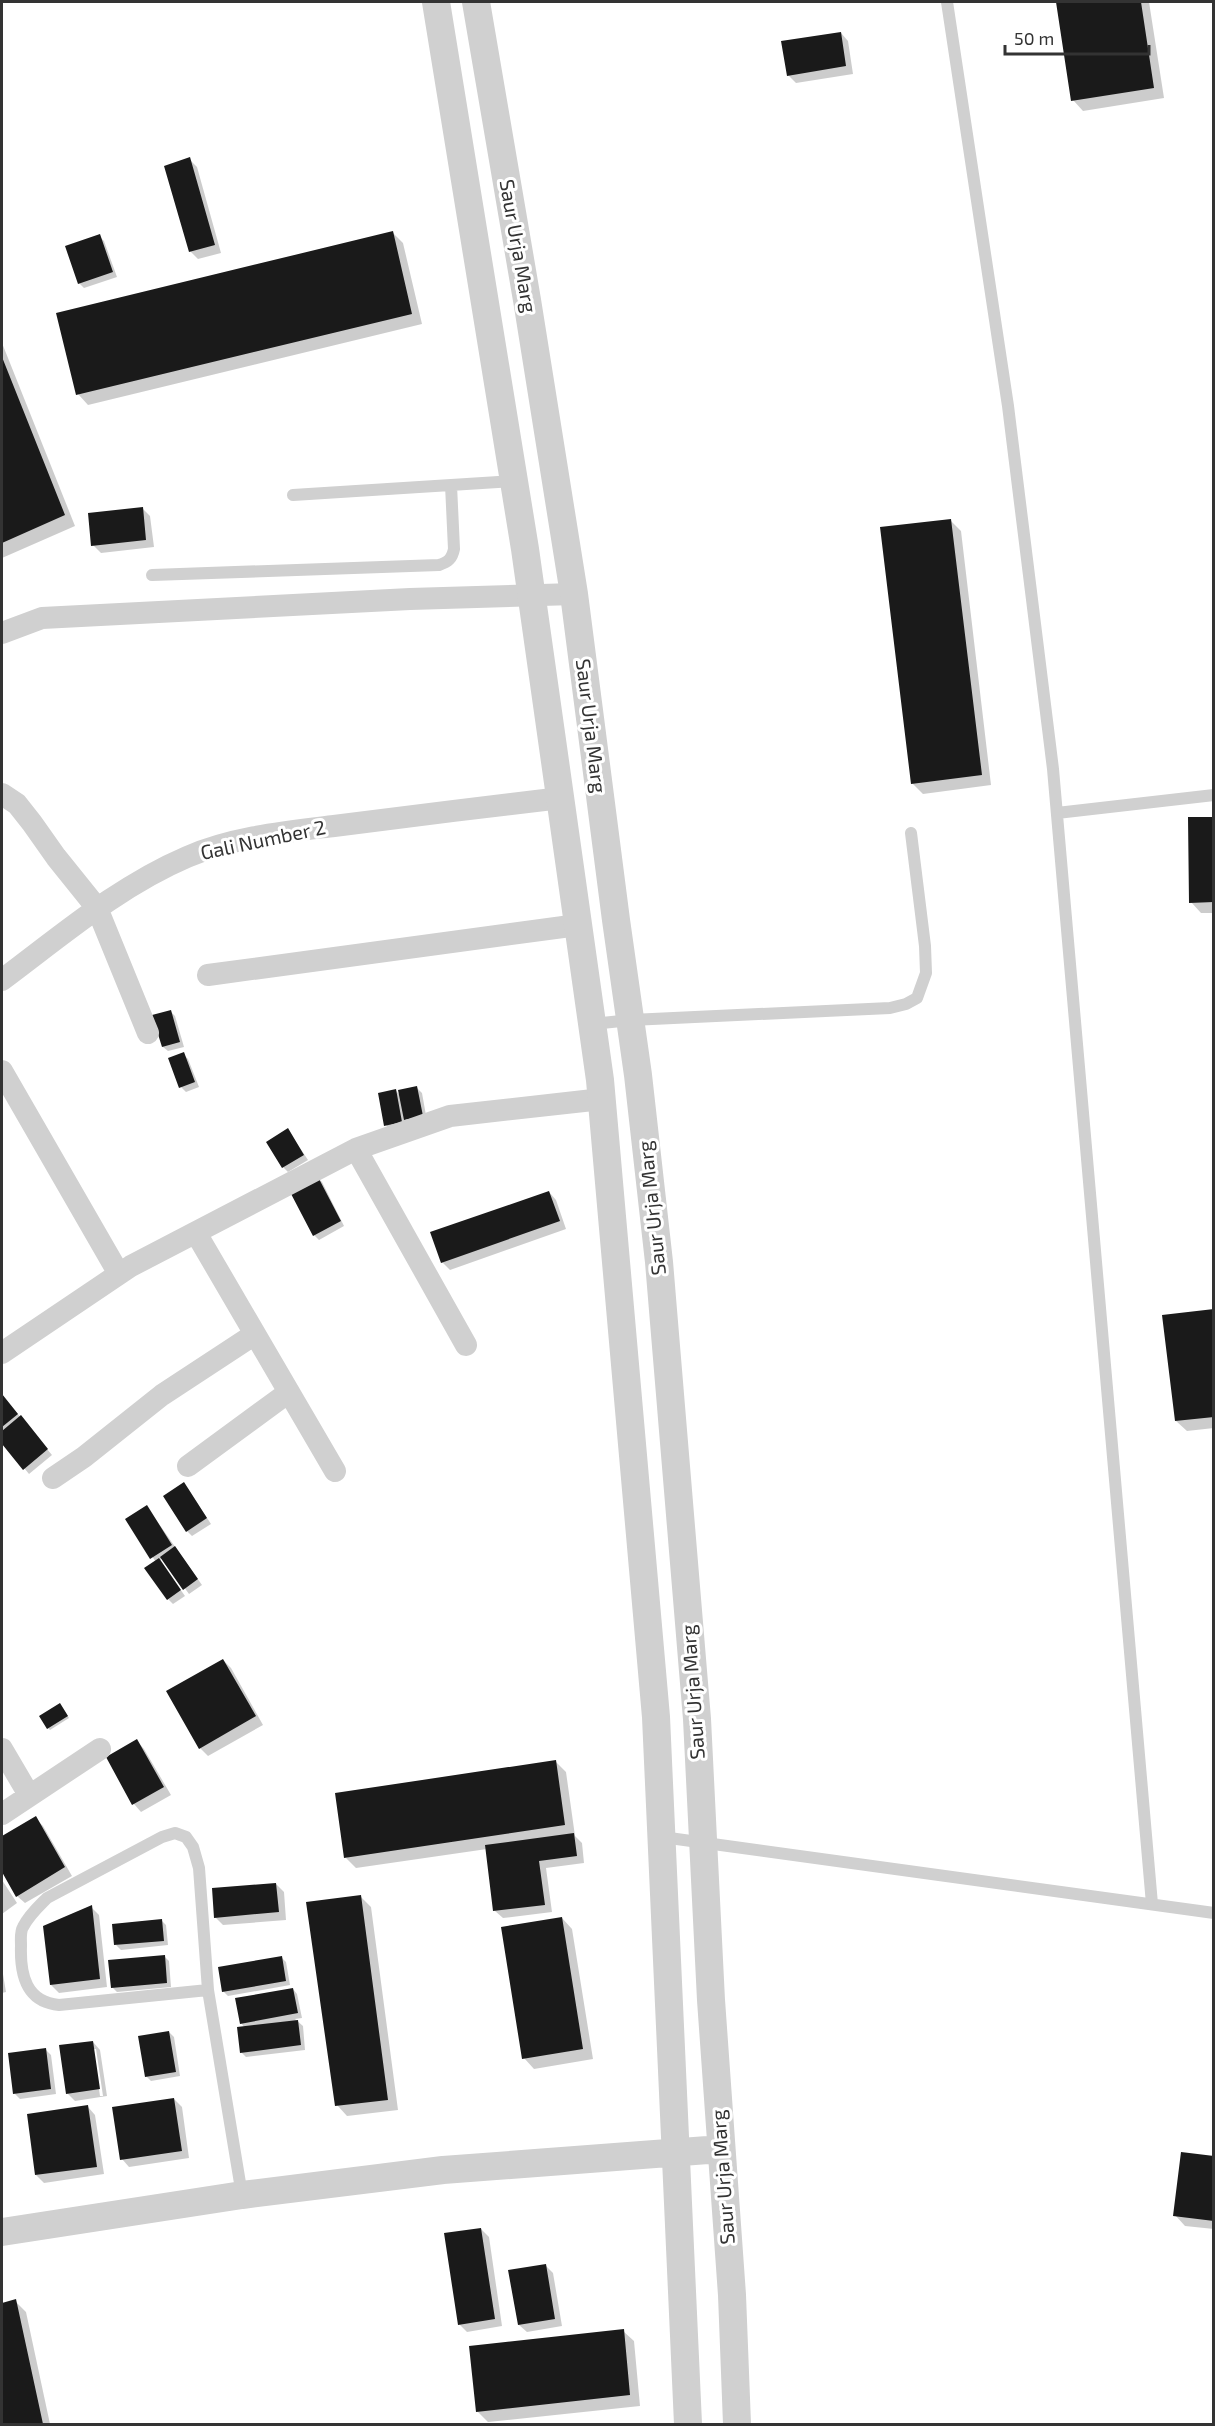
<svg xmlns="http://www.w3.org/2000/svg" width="1215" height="2426" viewBox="0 0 1215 2426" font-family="'Exo 2',sans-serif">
  <rect width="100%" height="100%" fill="#fff"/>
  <!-- shadow -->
  <path fill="#0003" fill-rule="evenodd" d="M1058,2H1149L1164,98L1083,111L1073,100Z
    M841,33L848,41L853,74L796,83L788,75Z
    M189,159L197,167L221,253L198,259L190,251Z
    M392,232L403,243L422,324L88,405L78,394Z
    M99,236L104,241L117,277L84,288L79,283Z
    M2,343L75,526L2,558Z
    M142,508L150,516L154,547L101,553L93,545Z
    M950,520L961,531L991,785L923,794L912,783Z
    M1214,818V913H1201L1191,902Z
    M170,1011L175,1016L184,1047L168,1051L163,1047Z
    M183,1054L188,1059L199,1087L186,1092L181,1087Z
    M417,1088L422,1093L427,1121L405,1119L407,1127L391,1130L386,1125L396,1091L401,1096Z
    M288,1130L308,1160L288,1172L283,1167Z
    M317,1177L322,1182L344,1226L319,1240L314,1235Z
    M549,1192L556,1200L566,1229L450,1270L442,1262Z
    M1214,1311V1428L1187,1431L1176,1421Z
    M2,1395L52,1455L29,1474L2,1441Z
    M188,1489L211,1524L192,1536L187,1531Z
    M147,1507L202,1585L189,1594L162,1557L160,1561L185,1596L173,1604L168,1599L156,1562L127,1520Z
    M223,1660L231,1668L263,1725L208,1756L200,1748Z
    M62,1707L69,1718L50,1730L48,1728Z
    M137,1741L144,1749L171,1795L141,1812L134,1804L108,1758Z
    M555,1761L566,1772L575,1836L582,1843L584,1863L546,1868L552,1912L503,1918L495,1911L487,1849L356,1868L346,1858Z
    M35,1818L43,1826L72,1876L25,1903L17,1896L2,1869V1838Z
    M2,1880L17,1903L2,1914Z
    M276,1884L284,1892L286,1920L223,1925L215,1917Z
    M360,1896L371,1907L398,2110L347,2116L337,2105Z
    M91,1907L99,1915L107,1987L59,1993L51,1985Z
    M562,1918L572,1929L593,2059L534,2069L524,2058Z
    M161,1920L166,1925L168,1945L121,1950L116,1945Z
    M164,1956L169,1961L171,1987L117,1992L112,1987Z
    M281,1957L286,1962L290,1985L228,1996L223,1991Z
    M2,1968L6,1992L2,1993Z
    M293,1989L297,1994L302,2018L295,2019L303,2026L305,2050L246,2057L241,2052L245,2028L241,2023Z
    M169,2032L174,2037L180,2076L151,2081L146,2076Z
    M93,2042L100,2050L107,2096L75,2101L67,2093ZM93,2049H96L103,2096H100Z
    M46,2050L51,2055L56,2094L20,2099L15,2094Z
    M174,2099L182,2107L189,2158L129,2167L122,2159Z
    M88,2107L95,2115L104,2174L44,2183L36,2175Z
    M1214,2157V2229L1185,2226L1175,2215Z
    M481,2229L489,2237L502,2326L467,2332L459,2324Z
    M545,2265L553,2273L562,2326L527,2332L519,2325Z
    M15,2301L26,2312L50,2424H2V2304Z
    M623,2331L634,2341L640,2406L488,2422L477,2411Z"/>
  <!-- building -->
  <path fill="#1a1a1a" d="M1056,2H1141L1154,88L1071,101Z
    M841,32L846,66L787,76L781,41Z
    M190,157L215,245L189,252L164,166Z
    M393,231L412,314L76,395L56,313Z
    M100,234L113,272L78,284L65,246Z
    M2,357L65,515L2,543Z
    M143,507L146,540L91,546L88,513Z
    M951,519L982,775L911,784L880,527Z
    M1188,817H1214V902L1189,903Z
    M171,1010L180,1042L162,1047L152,1015Z
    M184,1052L195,1082L179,1088L168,1058Z
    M417,1086L423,1116L404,1120L398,1090Z
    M396,1089L402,1122L384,1126L378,1093Z
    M288,1128L304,1155L282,1168L266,1142Z
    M317,1175L341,1221L313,1236L289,1190Z
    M549,1191L560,1221L441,1263L430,1232Z
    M1214,1309V1417L1175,1421L1162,1315Z
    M2,1394L18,1414L2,1427Z
    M21,1415L48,1449L23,1470L2,1444V1431Z
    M184,1482L207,1518L186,1532L163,1496Z
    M147,1505L172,1545L150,1559L125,1519Z
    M175,1546L198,1579L183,1590L160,1557Z
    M159,1558L181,1590L167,1600L144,1568Z
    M223,1659L256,1716L199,1749L166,1691Z
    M60,1703L68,1716L47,1729L39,1716Z
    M137,1739L164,1787L132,1805L106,1757Z
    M556,1760L565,1825L344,1858L335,1793Z
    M36,1816L65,1867L16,1897L2,1872V1836Z
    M574,1833L577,1856L539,1861L545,1905L493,1911L485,1845Z
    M276,1883L279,1912L214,1918L212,1888Z
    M361,1895L388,2100L335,2106L306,1902Z
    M92,1905L100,1979L50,1985L43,1926Z
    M562,1917L583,2049L522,2059L501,1927Z
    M162,1919L164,1941L114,1945L112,1924Z
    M165,1955L167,1983L111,1988L108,1960Z
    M282,1956L286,1981L222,1992L218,1967Z
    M293,1988L298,2013L240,2024L235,1998Z
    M298,2020L301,2045L240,2053L237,2027Z
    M169,2031L176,2072L145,2077L138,2036Z
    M93,2041L100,2089L66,2094L59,2045Z
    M46,2048L51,2089L13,2094L8,2053Z
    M174,2098L182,2151L120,2160L112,2107Z
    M88,2105L97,2167L35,2175L27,2114Z
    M1181,2152L1214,2156V2221L1173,2216Z
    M481,2228L495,2319L458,2325L444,2233Z
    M546,2264L555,2319L518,2325L508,2270Z
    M16,2299L43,2424H2V2303Z
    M624,2329L630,2395L476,2412L469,2346Z"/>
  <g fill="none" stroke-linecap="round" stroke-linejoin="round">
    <!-- service -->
    <path stroke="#d0d0d0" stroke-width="12" d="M947,2L1008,406L1053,769L1152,1904
      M293,495L514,481
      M152,575L439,565C448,562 452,559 454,549L451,485
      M1057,813L1214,795
      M592,1024L631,1020L890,1008L906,1004L917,998L926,973L925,946L911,833
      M662,1837L1214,1913
      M208,1990L59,2005C26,2002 20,1975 21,1946C21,1939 20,1932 23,1927C29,1915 38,1907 47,1898L162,1837L175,1833L186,1837L193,1847L199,1868L208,1990L242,2195"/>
    <!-- minor -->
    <path stroke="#d0d0d0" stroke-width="22" d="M2,633L42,618L410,599L574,594
      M2,794L17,804L32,823L56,857L97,908L148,1033
      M208,975L578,925
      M2,980C61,936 119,886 187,857C233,837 285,832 334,826C410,816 485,807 561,798
      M2,1071L119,1274
      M356,1149L466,1345
      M196,1233L335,1471
      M2,1353L131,1266L356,1149L450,1116L602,1099
      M188,1466L289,1392
      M53,1478L84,1457L162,1395L255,1334
      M2,1749L29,1795
      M2,1814L100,1749"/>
    <!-- tertiary -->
    <path stroke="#d0d0d0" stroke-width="28" d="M436,2L525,549L600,1080L656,1717L688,2424
      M476,2L527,300L574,594L616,920L638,1075L659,1262L697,1719L711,2000L732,2295L737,2424
      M2,2232L242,2195L443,2170L721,2149"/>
  </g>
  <g text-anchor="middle" stroke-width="6" stroke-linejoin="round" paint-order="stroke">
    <!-- street labels -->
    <g font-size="20" fill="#333" stroke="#fff">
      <text transform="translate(518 246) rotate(80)" y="7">Saur Urja Marg</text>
      <text transform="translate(591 726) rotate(83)" y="7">Saur Urja Marg</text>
      <text transform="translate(263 840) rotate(-12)" y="7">Gali Number 2</text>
      <text transform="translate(652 1208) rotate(-96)" y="7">Saur Urja Marg</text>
      <text transform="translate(693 1692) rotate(-94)" y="7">Saur Urja Marg</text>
      <text transform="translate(723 2177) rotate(-94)" y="7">Saur Urja Marg</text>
    </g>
  </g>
  <!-- border -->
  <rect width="1215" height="2426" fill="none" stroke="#333333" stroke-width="6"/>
  <!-- scale -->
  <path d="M1005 45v9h144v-9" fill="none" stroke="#333333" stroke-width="3"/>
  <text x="1014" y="45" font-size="18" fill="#333333" stroke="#ffffff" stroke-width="4.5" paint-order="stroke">50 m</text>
</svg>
